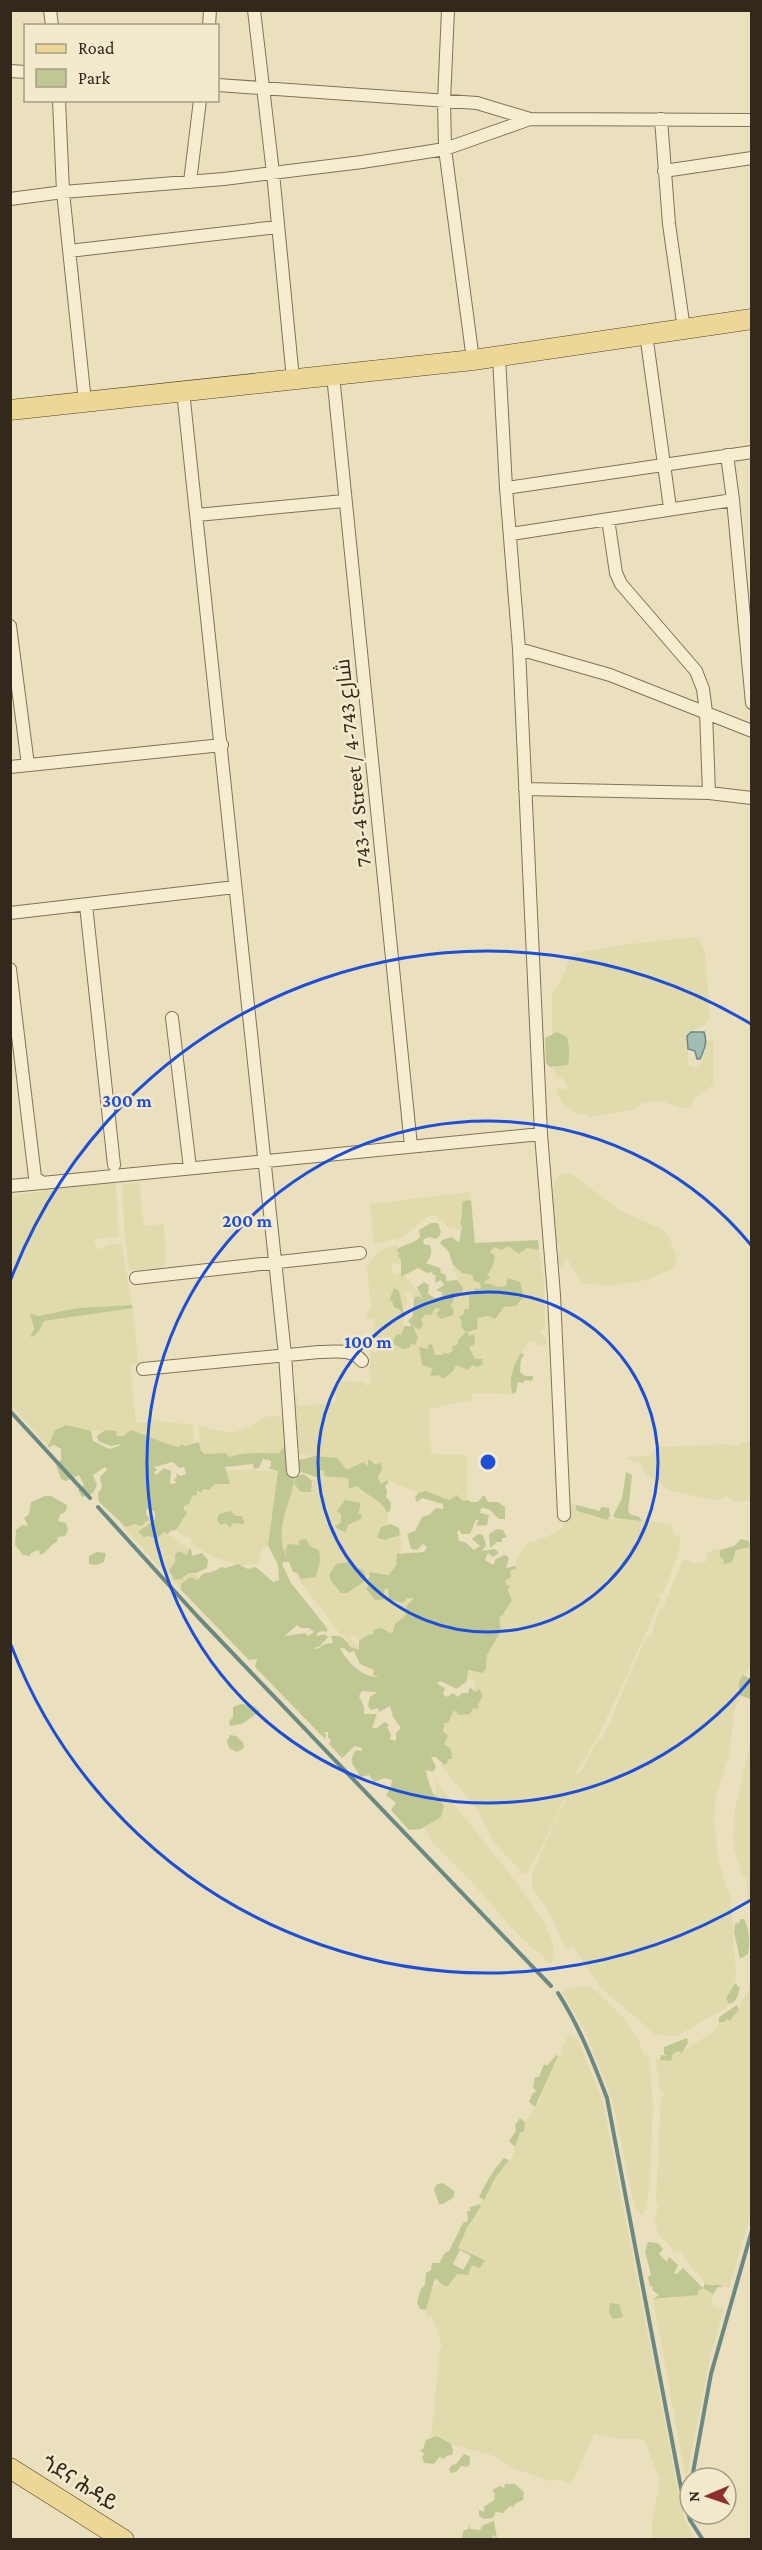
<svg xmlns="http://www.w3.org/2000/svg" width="762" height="2550" viewBox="0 0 762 2550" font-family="'Crimson Pro',Cairo,'Noto Sans Ethiopic',serif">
  <rect width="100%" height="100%" fill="#ebe0be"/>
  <!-- farmland -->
  <path fill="#e0daac" d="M692,937L700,940L705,952L710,1017L705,1025L688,1033V1064L692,1067L699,1066L705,1051L706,1042L713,1039V1085L694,1098L690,1107L680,1108L665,1102H651L642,1103L632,1110L590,1117L588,1114H576L563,1104L557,1093V1087L562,1090L568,1088L563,1078L556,1077L554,1067L557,1066L567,1052L563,1035L560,1032L552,1033V994L564,974L571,954L622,945Z
    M567,1173L573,1175L619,1210L663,1230L669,1237L677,1258L675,1268L647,1280L611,1286L582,1283L566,1257L562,1267L560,1266L557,1257L561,1247L555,1241L551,1198L556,1180L560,1175Z
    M112,1180L116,1185L119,1237L94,1239L95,1244L97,1250L111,1244L122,1245L132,1305L78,1308L38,1316L31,1313L33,1334L44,1321L133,1308L138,1363L130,1366L136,1422L144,1423L151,1420L193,1425L194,1444L180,1447L173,1446L134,1431L119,1437L105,1430L91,1431L66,1426L52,1434L48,1446L11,1405V1196L44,1191L45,1186L64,1185L72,1188L73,1185Z
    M139,1183L144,1226L164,1224L166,1263L161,1269L129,1270L125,1241L122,1188L124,1184Z
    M470,1192L471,1200L463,1201L461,1206V1230L449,1228L436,1216H429L401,1238L374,1244L370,1204Z
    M397,1244L401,1259L400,1265L395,1263L392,1265V1272L395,1275L399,1272L404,1275L423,1296V1300L418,1296L414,1298L410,1292L404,1291L407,1298L406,1308L403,1307L393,1290L392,1301L404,1317L402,1335L393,1340L408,1346L418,1338L412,1326L418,1330L420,1319L435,1308L442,1310L439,1317L443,1318L448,1315L452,1309L449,1304L454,1296L462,1293L455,1271H450L455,1267L462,1273L472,1275L474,1281L480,1282L481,1289L469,1295V1310L464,1314L462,1322L464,1327L473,1331L478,1329L477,1317L522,1303L523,1294L517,1281H507L504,1287H494L488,1283L484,1286L483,1284L489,1276L486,1274L492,1265L490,1252L494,1247L502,1250L508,1246L522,1253L527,1248L539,1250L544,1279L545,1329L539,1332L546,1338L547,1346L544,1344L539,1346L533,1341H529L513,1368L510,1385L513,1394L471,1393L472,1400L429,1409L431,1454L467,1455V1500L463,1501L455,1497L449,1500L432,1493L413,1491L388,1480L381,1484L376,1464L370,1461L368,1467L357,1466L347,1471L315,1456L296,1454L293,1396H297L298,1406L333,1403L337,1401L334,1388L338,1381L367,1382L364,1384L368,1386L371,1382L369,1378L371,1352L373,1350L374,1353L378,1351L375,1349L374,1319H367L368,1310H371L367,1266L376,1253Z
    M277,1415L283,1419L286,1428L284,1447L279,1453L230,1457L222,1453L209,1455L201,1451L198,1426L232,1433L249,1427L262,1418Z
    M744,1442H751V1500L745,1502L731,1501L727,1496L718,1501L667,1490L659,1481L646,1475L641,1463L628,1460L626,1457L650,1456L659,1447L729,1444L735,1446Z
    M254,1469L257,1471L278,1470L268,1545L262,1550L258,1564L240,1565L213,1557L193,1545L190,1537H185L175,1530L186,1517L184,1505L196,1493L197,1488L210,1489L214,1483L227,1484L226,1471Z
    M321,1470L330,1477L340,1475L350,1478L353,1487L357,1486L362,1493L371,1495L386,1509L388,1519L387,1526H383L380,1533V1539L394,1538L400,1535V1532L402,1535L400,1538L402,1541L401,1550L392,1571L389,1575L369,1574L370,1577L365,1584L384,1596V1590L390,1589L389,1599L400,1602L407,1598H415L406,1607L405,1616L394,1632L390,1634L380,1628L359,1641L356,1637L350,1636V1639L358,1645L359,1650L348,1644L347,1639L341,1635L293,1572L282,1547L281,1534L283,1515L294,1477L297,1478L294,1482L296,1487L311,1492L313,1484L311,1480L319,1478Z
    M572,1502L577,1511L596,1518L609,1519L610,1516L612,1520L618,1517L649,1520L673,1525V1533L681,1538L678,1553L667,1585L662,1594L655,1595L660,1597V1601L627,1675L599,1734L571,1782L582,1769L598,1739H602L611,1721L628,1677L648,1635L652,1634L658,1613L660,1608H663L682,1561L686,1559L693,1563L706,1562L707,1554L712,1550L723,1547L720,1550L721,1559L724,1562L732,1558L736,1550L750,1547L751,1544V1663L745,1675L741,1677V1697L735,1709L729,1755L716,1797L714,1819L718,1859L731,1900L736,1978L726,1998L729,2004L726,2008L677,2036L656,2035L601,1988L573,1947L566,1950L550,1913L532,1887V1874L560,1810L566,1802L564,1799L543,1845L528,1872L523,1874L494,1842L477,1809L442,1767V1764L444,1765L448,1759H452L444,1744L445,1725L442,1723L454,1710L462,1716L480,1701L473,1692L475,1683L467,1676V1671L477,1672L487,1666V1654L501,1631L499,1617L503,1615L511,1596L505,1581L510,1571L517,1567L515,1561L527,1543L547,1537L563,1527Z
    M154,1515L157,1517L146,1524L139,1534L156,1539L164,1532L176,1539L189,1549V1552L185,1555L181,1551L176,1555L169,1575L174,1580L181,1579L189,1573L193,1572L200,1578L195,1580L190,1577L181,1584V1590L121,1525H140L150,1520L148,1516Z
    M751,1741V1909L746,1883L749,1881L746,1876H742L734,1849L733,1837L735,1807Z
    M435,1780L513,1878L546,1925L553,1945L554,1954L551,1964L517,1934L472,1882L432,1842L425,1826L428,1825L438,1800L434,1796L437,1788Z
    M751,1978V2214L729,2288L719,2285H707L684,2258L682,2251L675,2252L658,2234L655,2218L659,2203L656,2202L661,2096L667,2091L660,2092L656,2062L659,2057L660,2060L671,2057L678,2051L680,2053L716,2030L719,2022L733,2018L739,2009L740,2002L747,1994Z
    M580,1986L589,1987L597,1992L622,2016L638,2039L644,2055L649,2054L653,2105L650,2183L646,2209L642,2215L635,2209L612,2099L585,2031L562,1993L569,1988Z
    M568,2036H573L579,2042L603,2102L677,2485L685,2520L695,2539H652V2523L660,2480L644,2439H616L594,2434L573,2481L569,2484L562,2480L549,2481L513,2468L491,2455L451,2444L437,2436L431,2438L440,2349L442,2347L435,2323L431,2316H426L428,2298L438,2282L444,2286L457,2274L485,2259L458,2249L461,2240L495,2178L509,2160L511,2161L519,2135L524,2131L525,2122L539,2102L558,2056L561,2055L562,2047Z
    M703,2288L713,2294L712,2304L714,2307L724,2309L711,2353L686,2480L653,2299H671Z"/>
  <!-- green -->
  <path fill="#bfc893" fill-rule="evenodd" d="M557,1032L567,1037C569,1045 570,1058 568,1065L550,1067L546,1063L545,1038Z
    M471,1200L475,1243L538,1240L539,1250L527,1248L519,1254L508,1246L502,1250L494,1247L490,1252L495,1256C495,1261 491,1272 487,1274L490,1278L485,1281L484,1285L486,1283C493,1284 499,1290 506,1285L508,1278L520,1282L524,1297L516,1306L504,1307L495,1319L488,1316L477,1318L478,1329L467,1332L469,1336L474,1334L475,1344L469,1347L475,1359H482L483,1364L477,1367L472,1365L468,1370L456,1365L453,1371L443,1379L439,1375L431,1376L432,1368L422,1365L419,1347L428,1349V1345L432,1344L435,1355H443L444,1352L447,1354L453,1351L452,1346L457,1345L459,1339L466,1332L461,1327L462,1322L459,1317L464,1314V1309H469V1295L474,1294L475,1288L481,1289L480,1283L474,1281L472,1275L462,1273L453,1265L449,1252L440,1243L442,1240L452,1237L459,1243L462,1226L460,1224C463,1217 460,1208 463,1201Z
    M431,1223H438L441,1232L439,1237L435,1239L429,1237L424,1239L423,1244L429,1245C434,1250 430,1259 426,1263L440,1268L441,1273L446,1275V1281L457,1280L463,1288L462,1293L454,1296L453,1303L450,1304L454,1310L453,1315L441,1319L436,1314L441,1309L435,1308L431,1315L426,1314L421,1319L423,1325L419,1330L413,1326L418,1338L415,1345L411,1344L409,1348L403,1349L394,1344L393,1340L396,1335L400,1334L401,1336L404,1326H412L408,1321L413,1316L414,1298L418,1296L423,1299L417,1287L424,1282L429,1285L428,1294L435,1298L441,1297L443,1293L436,1290L444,1285L441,1280L435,1283L436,1275H433L432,1272L427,1273L418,1268L401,1277V1260L398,1256L400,1253L396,1251C402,1243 412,1246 420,1237L419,1230Z
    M394,1288L399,1291L405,1317H402L400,1310L394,1307L392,1301H389Z
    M132,1305L133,1308L44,1321C40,1328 39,1336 30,1337L34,1329L30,1313L38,1316L78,1308Z
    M521,1353L524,1355L521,1359L520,1372L525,1376H533V1379L531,1381L525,1380L523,1383L518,1382L516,1392L513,1394C507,1381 514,1364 521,1353Z
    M66,1425L91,1431L93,1441L109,1449L119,1446L120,1444L111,1446L98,1441L97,1436L105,1430L116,1431L117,1436H123L131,1430L173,1446L180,1447V1444L185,1446L199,1442L201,1451L205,1454L225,1453L230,1457C245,1451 263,1454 279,1453L284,1447V1429C287,1440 296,1465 295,1475C292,1504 272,1528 287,1558L285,1550L288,1544L299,1545V1540L306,1539L310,1546L319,1550L320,1561L316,1577L301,1579L297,1572H293L289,1562H284L282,1564L291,1583L327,1628V1632L322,1631L317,1633V1636L325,1634L328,1637L320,1646L314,1648L317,1649L325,1644L333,1643L331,1636C345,1635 343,1639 351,1647L359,1650V1641L368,1635L373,1634L374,1630L381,1628L390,1633L393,1632L395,1624L405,1616L406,1607L414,1598H407L403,1603L389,1599L388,1588L384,1590L385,1599L375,1600L366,1589L368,1586L365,1581L347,1593H341L332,1582L329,1575L336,1564L349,1562L364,1571L367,1580L370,1577L369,1572L389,1575L396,1565L397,1554L424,1552L427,1547L423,1544L417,1550L411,1549L407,1534L415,1531L422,1517L429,1515L436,1508L443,1509V1504L422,1498L417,1502L415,1498L418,1493L426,1491L449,1500L457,1495L463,1501L468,1500L471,1502H478L484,1495L488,1502H498L505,1507V1519H499C493,1514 492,1508 481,1508L480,1513L489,1515L487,1525L478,1526L476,1524L479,1520H476L470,1534H462L459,1530L457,1532L459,1541L465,1542L474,1550L480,1546L472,1539L478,1534L483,1535L486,1545L482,1551L495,1549L499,1553L493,1557L488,1553L485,1560L493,1565L496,1559L505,1555L509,1558L506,1568L515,1566L517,1568L510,1571L511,1577L505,1581L507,1585H510L508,1590L512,1600L502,1616L499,1617L501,1631L487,1655L486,1669L482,1673L468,1670L467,1681L457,1689L440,1681L437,1684L445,1688L443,1694L447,1697L453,1693L458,1697L462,1693H468L470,1687L475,1692L479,1689L483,1696L478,1704V1709L473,1708L470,1714L459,1715L454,1710L448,1723H443L445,1725L443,1731L448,1736L444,1744L451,1749L452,1759H448L447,1764L444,1765L436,1757H431L436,1767L433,1772L427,1770L426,1771C427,1778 431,1789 434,1795L438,1798L444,1806L441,1817L421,1829L409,1830L391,1810L396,1803L386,1795L391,1787L392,1780L384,1778L374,1782L369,1775L360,1777C354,1763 347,1764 356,1750L362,1751V1748L355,1746L342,1758L329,1744L331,1740L328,1738V1732H324L326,1735L325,1739L255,1667L257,1659L249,1660L181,1590V1584L190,1577L198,1580C203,1571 207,1574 214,1571C217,1570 219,1568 221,1567L225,1568L238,1564L248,1569L256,1567L273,1582L279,1580L278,1565L268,1545L278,1471L268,1468L271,1466V1461L263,1459L259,1468L254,1469L253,1464L225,1467L230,1484H215L209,1490L203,1489L201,1493L197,1490V1495L192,1496L189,1504L184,1506V1509L187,1513L176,1530L170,1531L168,1534L164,1532L156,1539L149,1536L144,1537L138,1532L155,1519V1512L147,1508L146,1514L150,1520L145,1522L142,1526L135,1524L126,1527L99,1502L98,1493L102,1488L100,1477L107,1470L105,1467L93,1475L97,1485C93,1495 91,1495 82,1497L78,1490L84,1485L79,1475L66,1481L61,1479L56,1465L61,1460V1449L54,1445L47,1448L55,1430ZM173,1462L179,1468L184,1467L186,1474L180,1476L176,1473L177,1477L174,1480L176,1483L170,1484L171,1471L164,1468L156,1475L154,1472L157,1470L154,1467ZM297,1625L301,1628H309L314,1632L308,1636L305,1633L285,1636ZM340,1648H344L349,1653L354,1651L360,1664L374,1670L373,1675L379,1677C363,1678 347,1662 340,1648ZM362,1691L377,1692L370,1697L368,1706L371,1710L378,1708L379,1712L390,1706L393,1717L401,1728L396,1733V1741L390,1739L391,1734L387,1727L389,1725L385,1722L377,1728H372L377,1714H364V1707L359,1696Z
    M315,1456L337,1458L347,1470L363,1462L368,1466V1459L375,1464L381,1463L382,1469L378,1477L381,1484L387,1480L389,1482L385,1486L387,1491L386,1497L391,1503L390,1511L387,1513C382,1499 366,1496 357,1486L349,1489L348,1478C341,1477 333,1478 325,1476L323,1470L319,1471V1478L301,1472L297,1458L299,1460Z
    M626,1472L632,1475L628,1511L631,1515L638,1516L642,1521L616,1518L613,1516L622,1498Z
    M304,1474L312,1481L311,1492H301L294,1484L296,1476Z
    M45,1496H51L67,1505L66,1511L60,1515L58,1521L66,1523L68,1530L65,1536L58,1537L57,1542C50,1544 47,1553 40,1555L39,1550L31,1553L30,1556L23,1555L15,1545L16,1530L22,1525L28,1526L24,1518L29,1514L31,1502Z
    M345,1500L361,1503L358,1514H361L362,1518L348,1525L346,1532L338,1529L335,1526L341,1523V1514L337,1511Z
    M577,1505L600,1511L601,1507L609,1508L610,1516L607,1520L577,1511L575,1506Z
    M231,1511L235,1516H242L245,1524L233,1523L230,1528L226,1523L220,1525L217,1519L219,1514Z
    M391,1524L399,1528L400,1535L385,1540L377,1538L381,1527Z
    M497,1529L503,1530L507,1537L502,1538V1542H497L490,1548L489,1534Z
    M741,1539L749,1541L750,1547L736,1550L732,1562L723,1564L724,1561L720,1557V1550L734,1546Z
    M189,1549H191L192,1556L202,1553L208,1560L207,1568L196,1573H189L181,1579L174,1580L169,1570L175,1562V1554L179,1551L187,1555Z
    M97,1552L106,1553L104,1562L97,1565L89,1564V1556Z
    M743,1675L751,1679L750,1699L739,1695V1681Z
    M241,1704L254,1706L260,1711L242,1724L230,1726L229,1722L233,1717V1707Z
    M230,1735L236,1736L243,1742L244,1748L237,1752L229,1748L227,1741Z
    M740,1919H744C750,1929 750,1943 748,1954L740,1959L734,1932L735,1924L740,1922Z
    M735,1983L740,1988C737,1995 738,2002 729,2004L726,1998Z
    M737,2005L739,2009L730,2021L727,2019L725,2022H719V2017Z
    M687,2038L688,2043L682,2053L678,2051L673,2054L671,2061L660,2060L661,2055L668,2056L664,2054V2047Z
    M556,2055L558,2056L535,2107L529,2102L533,2093L536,2092L533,2086L535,2077H539L544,2064L547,2066Z
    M520,2118L525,2122L524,2131L520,2133L515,2147L509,2141L516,2131L515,2125Z
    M504,2158L509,2160L495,2178L484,2200L479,2197C486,2182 494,2169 504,2158Z
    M443,2183L455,2192L453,2198L443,2204H439L434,2189L437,2184Z
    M479,2204L481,2206L467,2228L458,2248L485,2260L480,2268L472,2265L468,2275L457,2274L448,2286H444L435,2278L426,2310L420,2309L417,2302L421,2289L425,2285L426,2273L431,2270L432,2263H439L445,2253L449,2251L463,2223L468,2221L467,2211H471L469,2208ZM460,2250L471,2256L463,2270L453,2264Z
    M648,2242L658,2243L663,2249L659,2254L667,2262L669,2257L678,2265L674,2273L677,2274L683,2268L703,2288L705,2283L707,2285H719L723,2287H718L713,2294L703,2288L698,2291V2295L653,2299L659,2295L652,2290L653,2286L650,2287L648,2277L651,2274L645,2251Z
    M610,2303L619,2304L623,2317L613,2319L609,2312Z
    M437,2436L451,2444L453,2451L452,2455L446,2456L444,2459L439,2457L434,2464L424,2463L422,2457L424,2454L420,2450L423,2449L426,2440Z
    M464,2454L470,2457V2464L467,2467L461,2466L456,2472L451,2473L449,2469L452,2465L456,2464Z
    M505,2484H515L524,2492L523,2500L516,2503L513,2507L510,2506L503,2513L496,2512L493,2518L484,2519L479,2516V2510L484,2512V2507L494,2500L495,2494L492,2490L500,2486L504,2488Z
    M494,2521L497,2538L493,2535L492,2539H462L463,2531L468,2529L469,2524L470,2529L480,2530L483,2525Z"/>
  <!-- water -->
  <path fill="#a1bdb6" stroke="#6a8983" stroke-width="1.5" d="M691,1032H704C708,1044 704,1049 700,1059H697L695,1051L688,1049L687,1036Z"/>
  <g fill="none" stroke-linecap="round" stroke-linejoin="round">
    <!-- stream -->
    <path stroke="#6a8983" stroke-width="4" d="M10,1411L90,1498
      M98,1507L198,1617L551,1986
      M558,1993C579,2026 593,2061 607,2098L681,2488L690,2520L703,2540
      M692,2478L711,2374L752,2230
      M686,2505L690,2492"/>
    <defs>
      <path id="minor" d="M50,10L52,26
        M254,10L273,173L293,379
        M448,10L444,101L445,149L473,360
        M209,26L210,10
        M10,71L26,72
        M218,85L477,103L530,119L752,120
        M59,100L63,192L85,402
        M661,119L669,224L684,329
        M664,171L752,158
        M190,182L200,100
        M10,199L63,192L224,179L362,162L445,149L530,119
        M69,251L277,227
        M646,334L670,508
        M499,357L506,488L519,649L541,1134L554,1295L564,1515
        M333,375L411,1146
        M183,391L285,1355L293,1471
        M506,488L752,452
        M733,500L752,703
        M197,515L344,501
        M608,519L616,573L621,584L696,671L703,689L706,712L709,793
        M511,534L733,500L727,455
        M10,626L28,765
        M519,649L610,675L752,731
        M10,767L222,745
        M525,789L709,793L752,798
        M86,905L114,1165
        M10,913L235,887
        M10,969L35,1177L42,1183L541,1134
        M172,1018L190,1168
        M10,1186L42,1183
        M136,1278L360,1253
        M143,1369L319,1352C334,1352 352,1348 362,1361"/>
      <path id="primary" d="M10,410L473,360L752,319
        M10,2468L124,2540"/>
    </defs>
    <!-- minor casing -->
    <use href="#minor" stroke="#827158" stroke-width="14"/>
    <!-- primary casing -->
    <use href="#primary" stroke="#4f3f2c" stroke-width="21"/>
    <!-- minor -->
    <use href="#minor" stroke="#f6edd0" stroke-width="12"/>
    <!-- primary -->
    <use href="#primary" stroke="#edd796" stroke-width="20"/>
  </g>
  <!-- distance rings -->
  <g fill="none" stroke="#1d4ed8" stroke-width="3">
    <circle cx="488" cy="1462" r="170"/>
    <path d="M751 1679A341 341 0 1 1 751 1245"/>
    <path d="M751 1900A511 511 0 0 1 11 1645M11 1279A511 511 0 0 1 751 1024"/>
  </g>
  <g text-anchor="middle" stroke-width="5" stroke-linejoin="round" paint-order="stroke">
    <!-- street labels -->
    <g font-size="21" fill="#32281c" stroke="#f3eacd">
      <text transform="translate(353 763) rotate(-96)" y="7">743-4 Street / شارع 743-4</text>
      <text transform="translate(80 2483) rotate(32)" y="7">ጎደና ሕዳይ</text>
    </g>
  </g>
  <circle cx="488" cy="1462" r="9" fill="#1d4ed8" stroke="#f3eacd" stroke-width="3"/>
  <g font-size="18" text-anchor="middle" font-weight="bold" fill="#1d4ed8" stroke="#f3eacd" stroke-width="5" stroke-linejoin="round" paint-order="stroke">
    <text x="127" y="1107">300 m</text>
    <text x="247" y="1227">200 m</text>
    <text x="368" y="1348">100 m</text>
  </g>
  <!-- border -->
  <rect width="762" height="2550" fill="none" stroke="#32281c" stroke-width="24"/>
  <!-- legend -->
  <rect x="24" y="24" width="195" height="78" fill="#f3eacd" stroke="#a69c86" stroke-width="1.5"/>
  <rect x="36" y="44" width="30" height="9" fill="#edd796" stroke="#a69c86" stroke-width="1.5"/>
  <text x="78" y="54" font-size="18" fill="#32281c">Road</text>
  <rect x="36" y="69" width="30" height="18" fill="#bfc893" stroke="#a69c86" stroke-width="1.5"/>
  <text x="78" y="84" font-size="18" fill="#32281c">Park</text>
  <!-- north arrow -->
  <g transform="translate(708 2496) rotate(268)"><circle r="28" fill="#f3eacd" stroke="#a69c86" stroke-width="1.5"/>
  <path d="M0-4.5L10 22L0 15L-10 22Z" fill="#8e302b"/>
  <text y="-9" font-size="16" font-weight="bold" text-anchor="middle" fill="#32281c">N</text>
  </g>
</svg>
